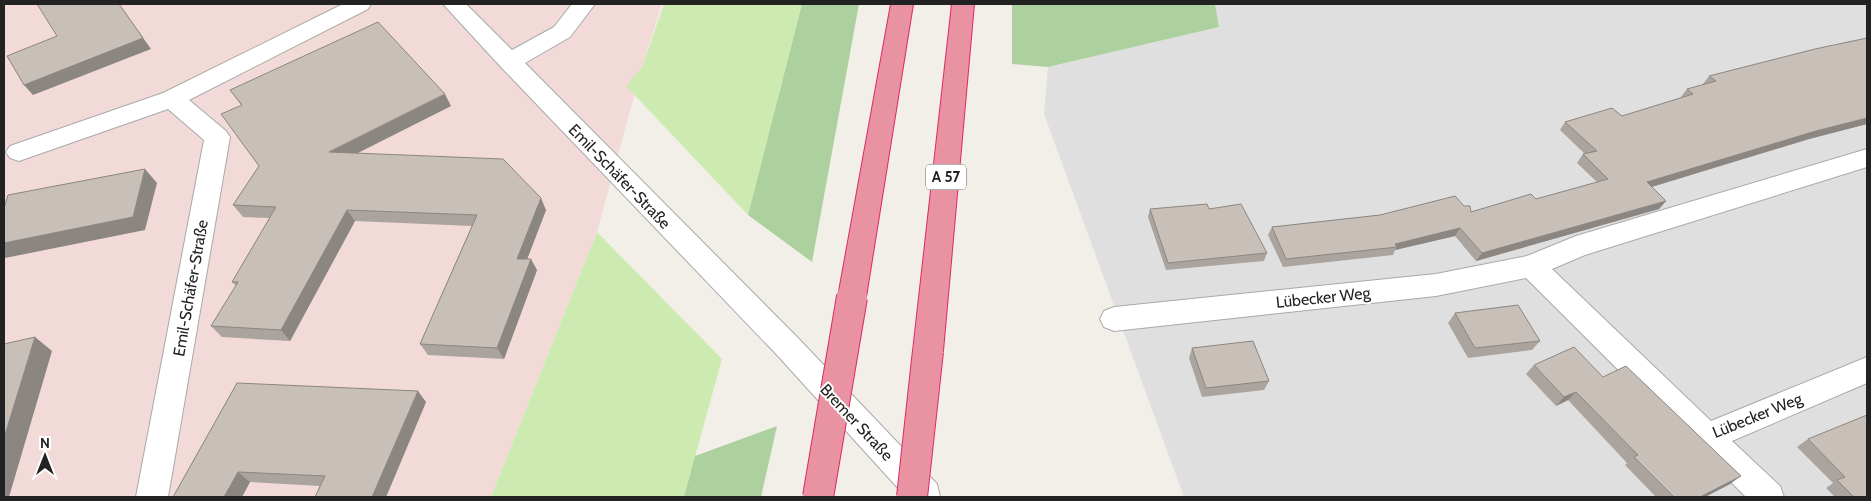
<svg xmlns="http://www.w3.org/2000/svg" width="1871" height="501" viewBox="0 0 1871 501" font-family="Cabin,sans-serif">
  <rect width="100%" height="100%" fill="#f2efe9"/>
  <!-- residential -->
  <path fill="#e0dfdf" d="M1215,4H1867V497H1184L1044,114L1048,67L1219,27Z"/>
  <!-- commercial -->
  <path fill="#f2dad9" d="M4,4H662L642,67L597,232L491,497H4Z"/>
  <!-- grass -->
  <path fill="#cdebb0" d="M664,4H802L748,215L626,86L642,67Z
    M597,232L722,359L684,497H491Z"/>
  <!-- forest -->
  <path fill="#add19e" d="M802,4H859L812,262L748,215Z
    M1012,4H1215L1219,27L1048,67L1012,64Z
    M777,426L761,497H684L695,456Z"/>
  <g fill="none" stroke-linecap="round" stroke-linejoin="round">
    <defs>
      <path id="minor" d="M343,4H371L368,9L189,100L226,131L230,137L168,497H136L204,140L168,109L19,161L10,158L6,152L10,146L163,93Z
        M443,4H466L512,50L554,27L572,4H595L570,37L525,63L798,338L937,484L940,497H906L778,356L501,67Z
        M1867,149V167L1585,255L1552,269L1711,421L1867,357V383L1732,441L1780,486L1784,497H1746L1526,278L1436,296L1114,331L1104,327L1100,319L1104,311L1114,307L1436,274L1527,256L1576,236Z"/>
      <path id="highway" d="M891,4H913L866,297L862,305L852,308L842,305L838,297Z
        M952,4H974L943,351L938,360L928,363L918,360L913,351Z"/>
    </defs>
    <!-- minor casing -->
    <use href="#minor" stroke="#a9a9a9" stroke-width="2"/>
    <!-- highway casing -->
    <use href="#highway" stroke="#dc2a67" stroke-width="2"/>
    <!-- minor -->
    <use href="#minor" fill="#fff" fill-rule="evenodd"/>
    <!-- highway -->
    <use href="#highway" fill="#e892a2" fill-rule="evenodd"/>
    <defs>
      <path id="highway-bridge" d="M818,497L852,297
        M912,497L928,351"/>
    </defs>
    <!-- highway-bridge casing -->
    <use href="#highway-bridge" stroke="#dc2a67" stroke-width="32" stroke-linecap="butt"/>
    <!-- highway-bridge -->
    <use href="#highway-bridge" stroke="#e892a2" stroke-width="30"/>
  </g>
  <!-- wall -->
  <path fill="#aba49e" d="M1867,38V124L1809,139L1652,187L1666,201L1659,209L1476,261L1455,236L1395,250L1393,255L1283,267L1268,235L1272,227L1464,206L1471,212L1536,199L1597,182L1577,163L1583,154H1585L1560,130L1565,122L1622,116L1681,98V97L1687,89L1704,85L1703,84L1709,76Z
    M230,90L451,106L357,153L546,210L527,259L537,270L504,359L428,355L420,344L472,226L355,221L290,341L222,337L211,326L236,286L232,282L270,218L243,217L233,205L259,166L241,105Z
    M1150,209H1209L1267,253L1264,261L1166,270L1148,217Z
    M1455,313L1540,341L1532,350L1468,358L1448,323Z
    M1192,348L1269,381L1264,390L1202,397L1189,358Z
    M1534,365L1603,377L1730,484L1705,497H1656L1625,465L1627,463L1568,400L1556,406L1526,374Z
    M237,383L426,402L386,497H315L320,486L250,482L242,497H173Z
    M1808,439L1867,497H1835L1826,488L1833,483L1797,447Z"/>
  <!-- shaded-wall -->
  <path fill="#8b8681" d="M119,4L151,49L33,95L24,85Z
    M445,94L451,106L336,164L329,152Z
    M1867,118V124L1809,139L1641,190L1647,182L1816,131Z
    M145,169L157,183L145,230L5,258H4V243Z
    M541,198L546,210L523,270L517,259Z
    M1666,201L1659,209L1476,261L1482,253Z
    M347,210L355,221L290,341L281,330Z
    M1460,228L1455,236L1395,250L1397,247L1395,244Z
    M531,259L537,270L504,359L497,348Z
    M35,337L52,351L9,497H4V438Z
    M418,391L426,402L386,497H372Z
    M1576,392L1568,400L1556,406L1564,397Z
    M238,472L250,482L242,497H224Z
    M1741,476L1730,484L1705,497H1700Z"/>
  <!-- building -->
  <path fill="#c7bfb8" stroke="#8b8681" d="M37,4H119L143,38L24,85L7,56L57,36Z
    M378,22L445,94L329,152L503,159L541,198L517,259H531L497,348L420,344L477,215L347,210L281,330L211,326L238,282H232L276,207L233,205L259,166L221,114L242,105L230,90Z
    M1867,38V118L1816,131L1647,182L1666,201L1482,253L1460,228L1395,244L1397,247L1286,259L1272,227L1380,215L1455,196L1464,206H1470L1471,212L1531,194L1536,199L1608,179L1583,154L1597,151L1565,122L1612,108L1622,116L1693,94L1687,89L1716,81L1709,76L1815,49Z
    M145,169L133,217L4,243V208L8,195Z
    M1207,204L1209,209L1241,204L1267,253L1168,263L1150,209Z
    M1518,305L1540,341L1475,348L1455,313Z
    M35,337L4,438V344Z
    M1253,341L1269,381L1206,388L1192,348Z
    M1574,347L1603,377L1626,366L1741,476L1700,497H1674L1634,457L1638,455L1576,392L1564,397L1534,365Z
    M237,383L418,391L372,497H315L325,476L238,472L224,497H173Z
    M1867,415V497H1854L1837,480L1845,477L1808,439Z"/>
  <g text-anchor="middle" stroke-width="4" stroke-linejoin="round" paint-order="stroke">
    <!-- shield labels -->
    <rect fill="#fff" stroke="#646464" stroke-width="1" x="926" y="164.5" width="40" height="25" rx="4"/>
    <g font-size="15" font-weight="bold" fill="#222">
      <text x="946" y="182">A 57</text>
    </g>
    <!-- street labels -->
    <g font-size="16" fill="#222" stroke="#fff">
      <text transform="translate(620 176) rotate(46)" y="6">Emil-Schäfer-Straße</text>
      <text transform="translate(190 288) rotate(-80)" y="6">Emil-Schäfer-Straße</text>
      <text transform="translate(1323 297) rotate(-6)" y="6">Lübecker Weg</text>
      <text transform="translate(1757 415) rotate(-22)" y="6">Lübecker Weg</text>
      <text transform="translate(857 422) rotate(47)" y="6">Bremer Straße</text>
    </g>
  </g>
  <!-- border -->
  <rect width="1871" height="501" fill="none" stroke="#222222" stroke-width="10"/>
  <!-- north arrow -->
  <g transform="translate(45 456)" stroke="#ffffff" stroke-width="4" paint-order="stroke">
  <path d="M0-4L9 19L0 12L-9 19Z" fill="#222222"/>
  <text y="-8" font-size="14" font-weight="bold" text-anchor="middle" fill="#222222">N</text>
  </g>
</svg>
